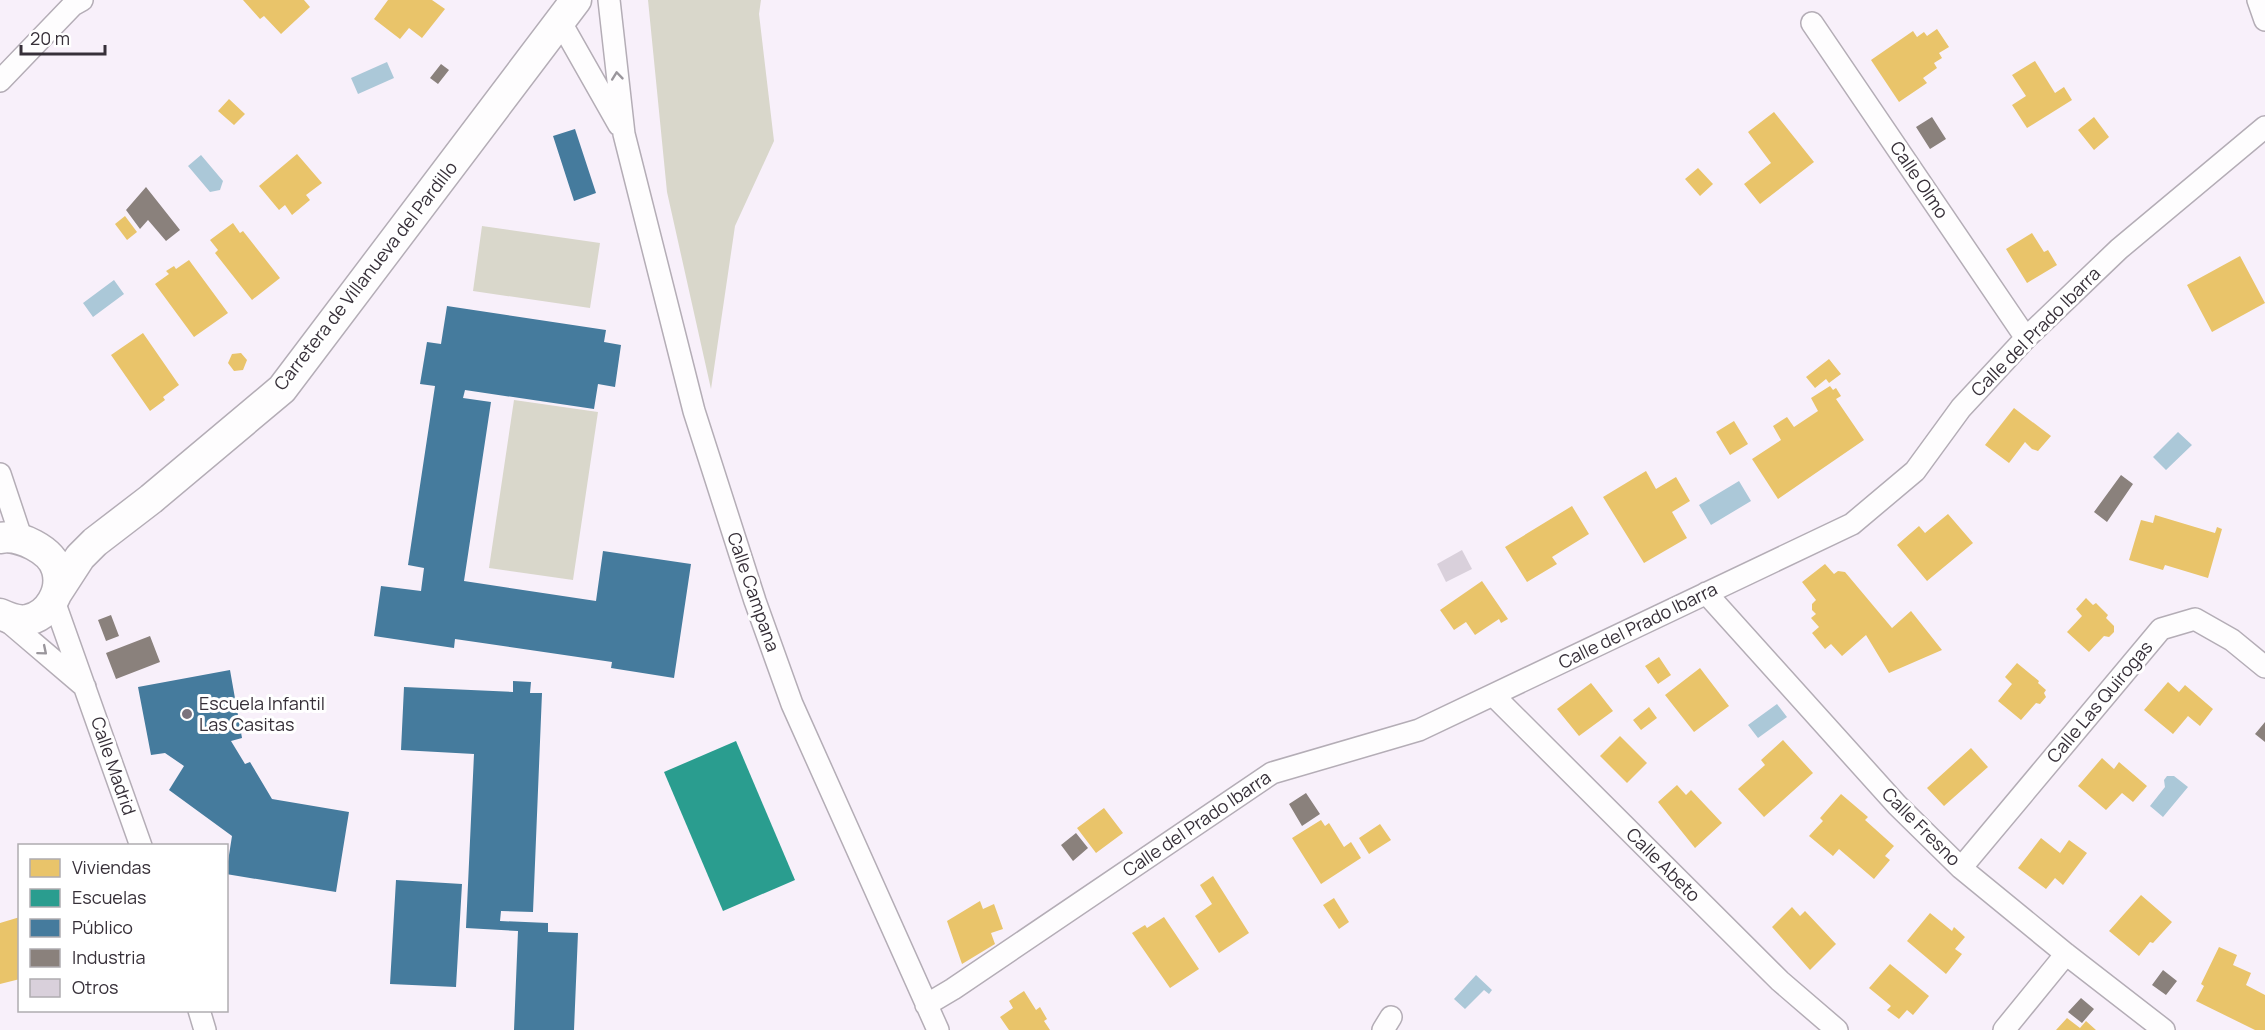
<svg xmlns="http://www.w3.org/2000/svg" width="2265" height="1030" viewBox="0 0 2265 1030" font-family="Manrope,sans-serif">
  <rect width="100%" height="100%" fill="#f8f0fa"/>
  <!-- green -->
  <path fill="#d9d7cb" d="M648,0H761L759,14L774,141L735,226L711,389L667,192Z
    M482,226L600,243L590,308L473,291Z
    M514,400L598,412L573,580L489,568Z"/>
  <!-- water -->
  <path fill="#abc8d8" d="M387,62L394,78L358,94L351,78Z
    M201,155L223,181L220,190L210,192L188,166Z
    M114,280L124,294L93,317L83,303Z
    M2178,432L2192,445L2166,470L2153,457Z
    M1739,481L1751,501L1711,525L1699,505Z
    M1777,704L1787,717L1758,738L1748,725Z
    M2167,776H2174L2188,787L2163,817L2150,806L2165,787L2164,780Z
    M1476,975L1492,990L1489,994L1484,990L1465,1009L1454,999Z"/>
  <!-- homes -->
  <path fill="#e9c46a" d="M243,0H304L310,7L281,34L264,16L260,19Z
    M388,0H432L445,9L422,38L409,28L400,39L374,19Z
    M1937,29L1949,47L1939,53L1942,58L1934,63L1937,68L1923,78L1927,83L1899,102L1871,60L1913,31L1917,37L1924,32L1927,36Z
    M2035,61L2055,93L2064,87L2072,100L2027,128L2012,105L2026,96L2012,75Z
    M229,99L245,114L234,125L218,111Z
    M1774,112L1814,162L1760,204L1744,184L1771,163L1748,132Z
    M2094,117L2109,137L2094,150L2078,130Z
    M297,154L322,183L306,195L310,200L292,215L285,205L279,210L259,186Z
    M1698,168L1713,184L1700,196L1685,179Z
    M125,216L137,232L127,240L115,224Z
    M233,223L240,233L243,231L280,278L252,300L215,253L218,250L210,240Z
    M2032,233L2044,252L2048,250L2057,265L2027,283L2006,249Z
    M2240,256L2265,303L2212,332L2187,285Z
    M189,260L228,313L194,337L155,284L169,274L166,271L174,266L176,269Z
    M143,333L179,385L163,397L165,400L150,411L111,355Z
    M241,353L247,360L243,370L234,371L228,363L232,354Z
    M1829,359L1841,374L1829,383L1826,379L1815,388L1806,377Z
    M1830,386L1833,390L1836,388L1841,396L1836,399L1864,440L1778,499L1752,459L1781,440L1773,426L1787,417L1794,427L1818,411L1811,398Z
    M2014,408L2051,436L2038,451L2032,449L2025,442L2009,463L1985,445Z
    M1734,421L1748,444L1730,455L1716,432Z
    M1646,471L1656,489L1676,477L1690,501L1672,512L1687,538L1644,563L1603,497Z
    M1572,506L1589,534L1552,557L1557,564L1527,582L1505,547Z
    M1948,514L1973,543L1927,581L1897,545L1919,526L1925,533Z
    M2155,515L2215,533L2217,527L2222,529L2208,578L2165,565L2163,570L2129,560L2141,520L2153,523Z
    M1825,564L1834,574L1838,571L1845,572L1892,628L1911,611L1942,650L1889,673L1866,635L1842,656L1831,644L1825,649L1812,633L1819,627L1811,618L1816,614L1812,610V604L1816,600L1802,582Z
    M1482,581L1508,619L1501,623L1499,619L1475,635L1466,622L1454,630L1440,610Z
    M2086,598L2093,605L2096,603L2108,615L2106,618L2114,626V632L2109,637L2104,636L2089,652L2067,632L2082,616L2076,609Z
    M1659,657L1671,675L1658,684L1645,666Z
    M2017,663L2039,681L2038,683L2046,690L2044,693L2046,697L2040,704L2036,703L2021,720L1998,701L2012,684L2005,677Z
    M1700,668L1729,706L1694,732L1665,695Z
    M2168,682L2179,692L2185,685L2213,709L2200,726L2188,716L2173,734L2144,710Z
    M1591,683L1613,711L1579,736L1557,709Z
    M1649,707L1657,718L1641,730L1633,720Z
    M1620,736L1647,763L1627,783L1600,756Z
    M1783,740L1813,773L1764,817L1738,789L1765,765L1761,760Z
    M1971,748L1988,767L1944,806L1927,788Z
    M2102,758L2114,769L2119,762L2147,786L2133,802L2122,793L2106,810L2078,786Z
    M1677,785L1686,795L1691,790L1722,823L1695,848L1658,802Z
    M1841,794L1868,817L1865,820L1894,846L1885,856L1890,860L1874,879L1839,849L1833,856L1809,836L1823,821L1820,818Z
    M1104,808L1123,833L1096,853L1077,828Z
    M1321,820L1325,826L1329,823L1344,847L1351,842L1361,858L1321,884L1292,838Z
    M1380,824L1391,840L1369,854L1359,838Z
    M2041,838L2060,853L2069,840L2087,853L2063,885L2055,878L2046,889L2018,868Z
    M1213,876L1249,933L1219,953L1195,916L1212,904L1200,885Z
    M2141,895L2172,922L2153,943L2150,942L2139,956L2109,931Z
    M1334,898L1349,922L1339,929L1323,905Z
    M980,901L983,909L994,904L1003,929L991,933L995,944L962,964L947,921Z
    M1792,907L1800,916L1805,911L1836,944L1810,970L1772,927Z
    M1930,913L1952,931L1954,927L1965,937L1955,949L1962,954L1946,974L1907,941Z
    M20,917V979L0,984V923Z
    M1164,917L1199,969L1170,988L1132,933L1145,925L1147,928Z
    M2219,947L2237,955L2233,965L2251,973L2246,985L2265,995V1030H2255L2196,1001L2204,986L2201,984Z
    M1890,964L1929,996L1913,1015L1907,1010L1899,1019L1887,1010L1891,1006L1869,988Z
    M1024,991L1036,1010L1040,1007L1047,1019L1044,1021L1050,1030H1009L1000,1017L1013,1008L1009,1001Z
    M2067,1018L2080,1028L2086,1021L2096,1030H2056Z"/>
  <!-- schools -->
  <path fill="#2a9d8f" d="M736,741L795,880L723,911L664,772Z"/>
  <!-- public -->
  <path fill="#457b9d" d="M575,129L596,193L574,201L553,136Z
    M447,306L606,330L604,342L621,345L615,387L598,384L594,409L465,390L463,398L491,402L464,581L596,601L603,551L691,564L674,678L611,668L612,662L455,639L454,648L374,636L381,586L421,591L424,568L408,565L435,386L420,384L427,342L441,344Z
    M230,670L242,738L231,741L245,764L250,762L272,799L349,812L336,892L226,874L232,836L169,790L184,766L165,753L151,755L138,687Z
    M513,681L531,682L530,693H542L533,912L501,911L500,921L548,923V932L578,933L574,1030H514L518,931L466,928L474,754L401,750L404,687L513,692Z
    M396,880L462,884L456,987L390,984Z"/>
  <!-- industry -->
  <path fill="#8a817c" d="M441,64L449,70L438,84L430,78Z
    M1932,117L1946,139L1930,149L1916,127Z
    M146,187L180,230L166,241L148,220L140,229L126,210Z
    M2121,475L2133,484L2107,522L2094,512Z
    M111,615L119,636L106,641L98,620Z
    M150,636L160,662L116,679L106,653Z
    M2265,722V742L2255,734Z
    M1306,793L1320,814L1302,826L1289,804Z
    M1076,833L1088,848L1073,861L1061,845Z
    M2163,970L2177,981L2166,995L2152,985Z
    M2081,998L2094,1009L2082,1023L2068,1012Z"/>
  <!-- building -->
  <path fill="#d9d0db" d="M1462,550L1472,569L1446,582L1437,564Z"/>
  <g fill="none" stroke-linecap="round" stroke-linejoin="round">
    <defs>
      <path id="street" d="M609,0L624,134L694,411L755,601L792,704L938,1030
        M2258,0L2265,20
        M560,21L619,125
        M1812,23L2026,338
        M0,81L73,5L82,0
        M0,474L22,540
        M1706,593L1897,805L1961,868L2066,954L2164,1030
        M54,601L141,846
        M4,618L85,687
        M1493,695L1780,981L1837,1030
        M1961,868L2161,629L2195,619L2232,640L2265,667
        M926,1005L953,989L1272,773L1419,730L1852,524L1915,471L1961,408L2026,338L2119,249L2265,127
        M199,1010L205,1030
        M1383,1030L1391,1017
        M2004,1030L2066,954"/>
      <path id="secondary" d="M0,538C19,534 52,550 57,570C63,591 49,616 27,620C18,622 9,618 0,614
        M56,594L80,557L95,542L151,499L282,389L576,0"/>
    </defs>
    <!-- street casing -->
    <use href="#street" stroke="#b4adb6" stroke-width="24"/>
    <!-- secondary casing -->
    <use href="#secondary" stroke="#b4adb6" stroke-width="33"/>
    <!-- street -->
    <use href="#street" stroke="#fefdfe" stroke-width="21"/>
    <!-- secondary -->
    <use href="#secondary" stroke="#fefdfe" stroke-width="30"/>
  </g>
  <!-- one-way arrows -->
  <defs><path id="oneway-chevron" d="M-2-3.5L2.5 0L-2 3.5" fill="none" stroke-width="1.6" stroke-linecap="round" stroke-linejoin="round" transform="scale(1.5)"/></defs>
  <g stroke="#9a969c">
    <use href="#oneway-chevron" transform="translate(617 76) rotate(-96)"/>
    <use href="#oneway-chevron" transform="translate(43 651) rotate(40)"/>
  </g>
  <!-- markers -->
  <circle fill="#7b737d" stroke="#fff" stroke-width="2" cx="187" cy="714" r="6"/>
  <g text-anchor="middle" stroke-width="6" stroke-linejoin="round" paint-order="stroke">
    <!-- street labels -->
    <g font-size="18" fill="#373039" stroke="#fff">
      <text transform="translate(1919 180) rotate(56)" y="6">Calle Olmo</text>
      <text transform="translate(366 276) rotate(-52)" y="6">Carretera de Villanueva del Pardillo</text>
      <text transform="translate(2036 332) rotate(-45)" y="6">Calle del Prado Ibarra</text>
      <text transform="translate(753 592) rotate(71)" y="6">Calle Campana</text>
      <text transform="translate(1638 626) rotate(-26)" y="6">Calle del Prado Ibarra</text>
      <text transform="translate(2100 702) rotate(-50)" y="6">Calle Las Quirogas</text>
      <text transform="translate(113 766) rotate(71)" y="6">Calle Madrid</text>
      <text transform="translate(1197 824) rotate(-34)" y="6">Calle del Prado Ibarra</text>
      <text transform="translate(1921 827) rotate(45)" y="6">Calle Fresno</text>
      <text transform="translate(1663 865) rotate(45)" y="6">Calle Abeto</text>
    </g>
    <!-- poi labels -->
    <g font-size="18" fill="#373039" stroke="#fff" text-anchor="start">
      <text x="199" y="710">Escuela Infantil<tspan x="199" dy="21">Las Casitas</tspan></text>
    </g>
  </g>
  <!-- legend -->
  <rect x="18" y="844" width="210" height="168" fill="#ffffff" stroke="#afacb0" stroke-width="1.5"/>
  <rect x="30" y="859" width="30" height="18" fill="#e9c46a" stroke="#afacb0" stroke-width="1.5"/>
  <text x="72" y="874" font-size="18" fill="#373039">Viviendas</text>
  <rect x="30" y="889" width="30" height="18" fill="#2a9d8f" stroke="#afacb0" stroke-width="1.5"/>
  <text x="72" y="904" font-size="18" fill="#373039">Escuelas</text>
  <rect x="30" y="919" width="30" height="18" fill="#457b9d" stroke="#afacb0" stroke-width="1.5"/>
  <text x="72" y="934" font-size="18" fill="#373039">Público</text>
  <rect x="30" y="949" width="30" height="18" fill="#8a817c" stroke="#afacb0" stroke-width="1.5"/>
  <text x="72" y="964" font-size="18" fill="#373039">Industria</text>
  <rect x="30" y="979" width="30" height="18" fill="#d9d0db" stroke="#afacb0" stroke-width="1.5"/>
  <text x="72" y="994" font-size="18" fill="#373039">Otros</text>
  <!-- scale -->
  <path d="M21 45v9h84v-9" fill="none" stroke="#373039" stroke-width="3"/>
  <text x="30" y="45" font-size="18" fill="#373039" stroke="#ffffff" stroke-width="4.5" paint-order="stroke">20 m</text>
</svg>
